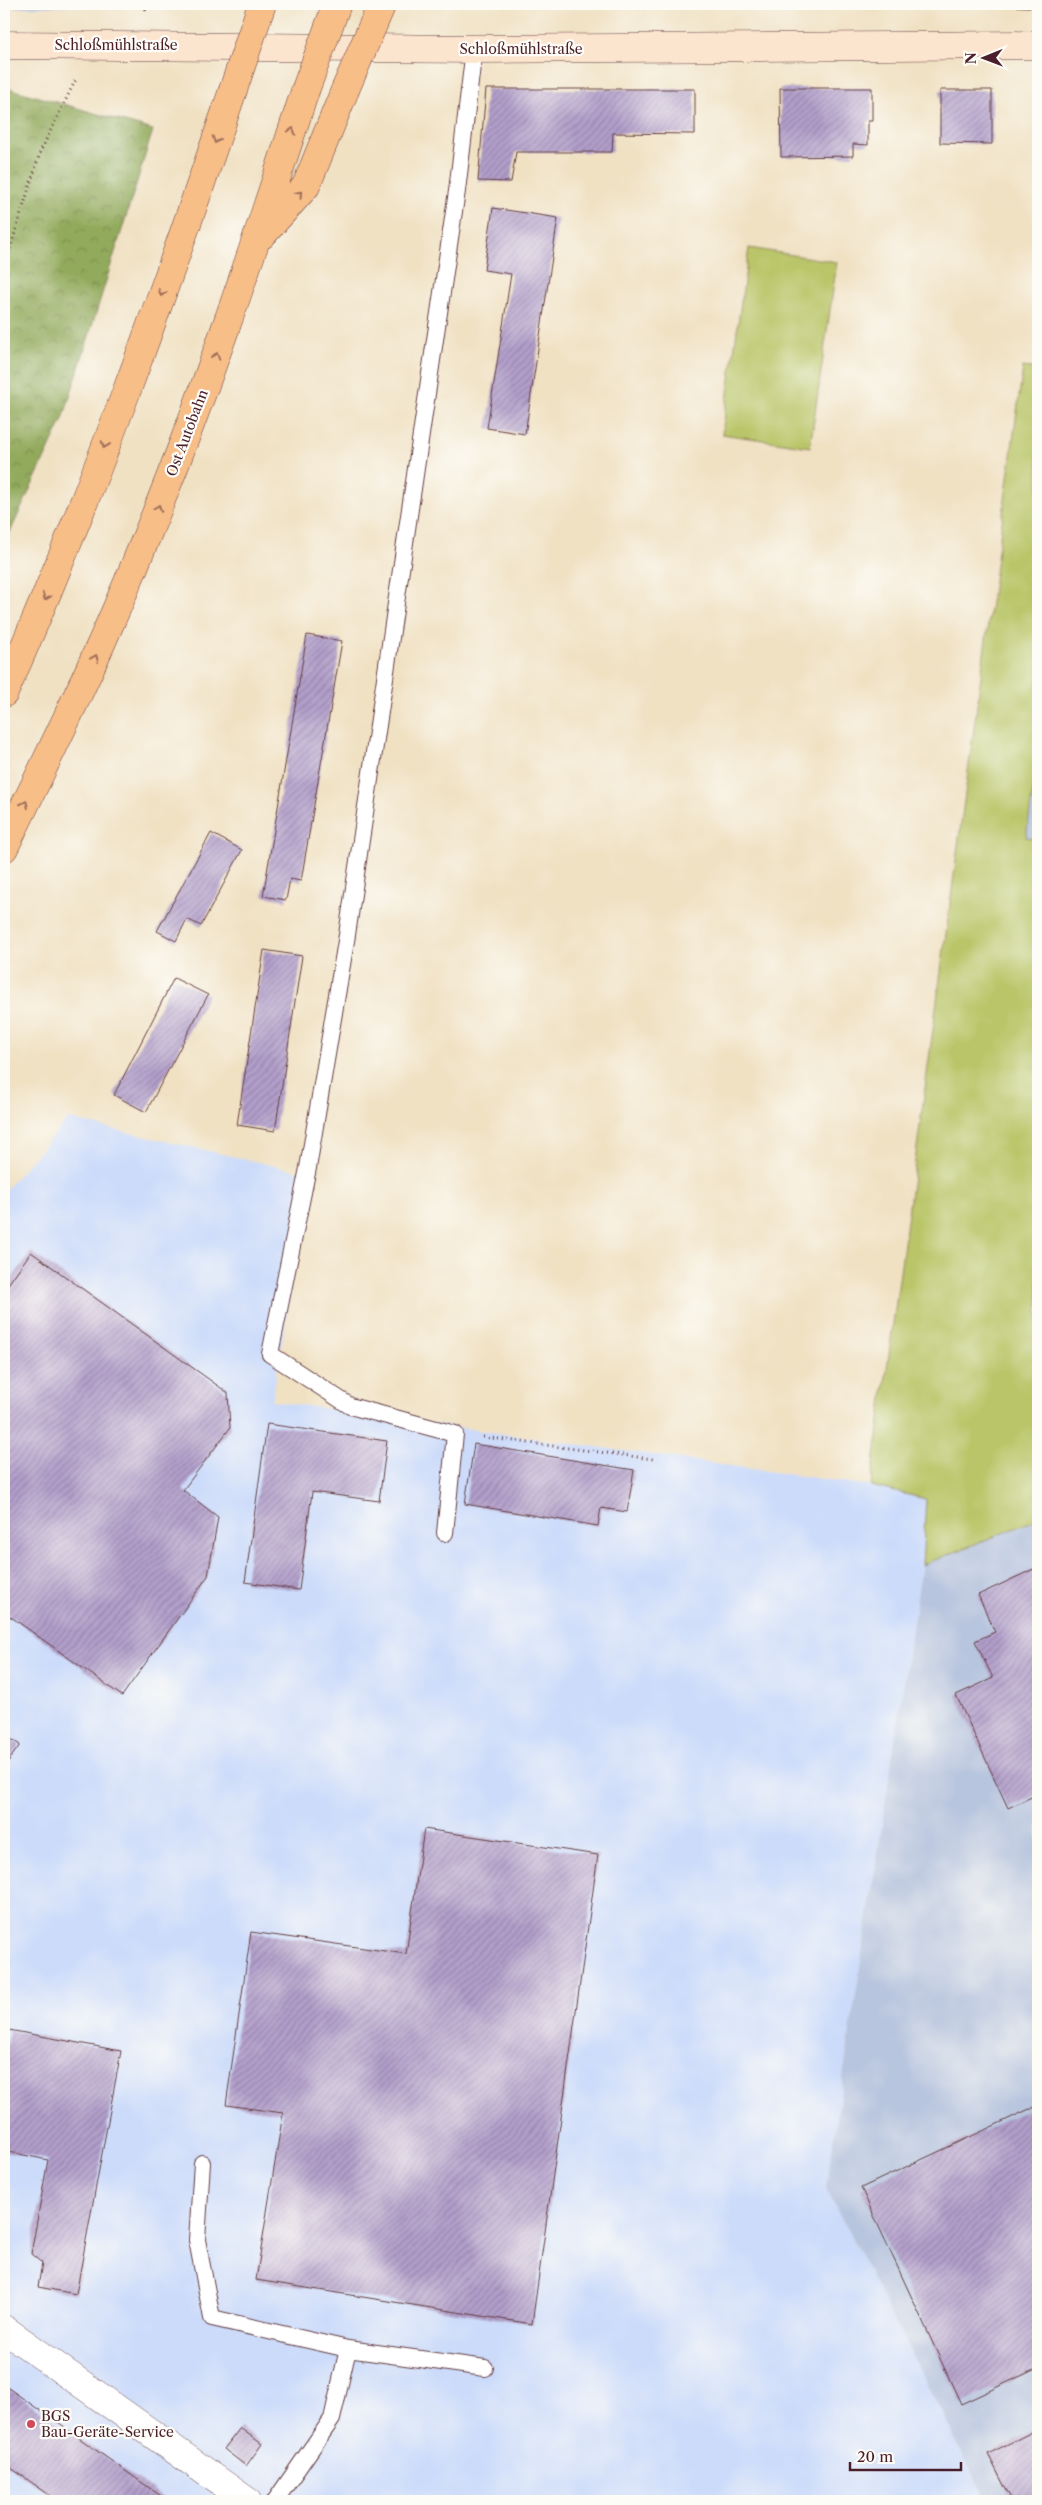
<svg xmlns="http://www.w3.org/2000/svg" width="1042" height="2505" viewBox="0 0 1042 2505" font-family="'Libre Caslon Text',serif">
  <defs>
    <pattern id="forest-crowns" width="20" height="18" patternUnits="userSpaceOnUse" patternTransform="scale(1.25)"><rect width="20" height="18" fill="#92aa5c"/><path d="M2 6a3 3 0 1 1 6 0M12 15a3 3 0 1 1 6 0" fill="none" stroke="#798a4c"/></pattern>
    <pattern id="building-hatch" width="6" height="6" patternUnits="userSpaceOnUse" patternTransform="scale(1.25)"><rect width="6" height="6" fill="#b29fcb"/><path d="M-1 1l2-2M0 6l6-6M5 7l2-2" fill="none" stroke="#9381a5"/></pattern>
  </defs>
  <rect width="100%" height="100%" fill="#fdfcf7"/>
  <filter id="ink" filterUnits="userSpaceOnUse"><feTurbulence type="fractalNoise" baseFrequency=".02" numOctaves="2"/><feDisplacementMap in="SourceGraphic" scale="10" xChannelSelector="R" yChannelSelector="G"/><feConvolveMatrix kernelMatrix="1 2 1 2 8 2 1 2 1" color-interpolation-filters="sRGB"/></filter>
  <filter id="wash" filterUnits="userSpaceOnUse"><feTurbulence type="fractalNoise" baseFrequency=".0096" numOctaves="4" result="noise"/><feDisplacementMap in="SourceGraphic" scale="20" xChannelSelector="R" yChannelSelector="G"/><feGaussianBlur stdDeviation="1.12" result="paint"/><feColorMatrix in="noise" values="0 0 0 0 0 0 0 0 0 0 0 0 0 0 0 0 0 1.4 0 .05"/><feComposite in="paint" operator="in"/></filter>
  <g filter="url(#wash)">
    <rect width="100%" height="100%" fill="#f0e1c3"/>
    <!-- built -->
    <path fill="#ccdbfa" d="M68,1119L310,1174L272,1401L871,1486L926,1499L922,1565L826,2188L987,2501H4V1191Z"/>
    <!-- industrial -->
    <path fill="#b8c5de" d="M4,4H133L4,8Z
      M1038,758V840L1026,838Z
      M1038,1519V2501H987L826,2188L922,1565Z"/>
    <!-- grass -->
    <path fill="#b9c567" stroke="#827249" d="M749,248L837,262L810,447L722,434Z
      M1023,367L1038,369V758L1026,837L1038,840V1519L922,1565L926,1499L871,1486Z"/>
    <!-- forest -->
    <path fill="url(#forest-crowns)" stroke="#6e6444" d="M4,87L153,130L63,419L4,545Z"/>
    <g id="blocks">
      <!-- building -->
      <path fill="url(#building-hatch)" d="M951,4H1031V7Z
        M780,88H872V121H868V145L853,144V156L781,157Z
        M486,89H695V134L613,133L612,152H516L511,182L478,181Z
        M940,90H992V144L940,143Z
        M493,208L558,218L525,434L487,428L511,274L484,270Z
        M307,635L342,641L301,881L290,879L286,900L263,896Z
        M211,833L242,850L201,926L187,919L176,941L157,931Z
        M264,950L302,956L275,1131L237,1125Z
        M174,978L208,995L146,1112L114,1095Z
        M31,1252L228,1393L230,1428L183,1490L218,1517L208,1576L122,1696L4,1612V1290Z
        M267,1424L387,1441L379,1501L312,1492L299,1590L245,1582Z
        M474,1444L634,1470L627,1512L601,1508L598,1526L465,1504Z
        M1038,1567V1794L1008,1808L956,1695L993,1678L975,1641L995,1632L978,1595Z
        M4,1734L20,1745L4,1767Z
        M424,1829L598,1855L532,2324L256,2280L283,2113L226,2105L251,1932L406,1954Z
        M9,2030L121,2051L76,2294L38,2287L42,2263L31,2254L48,2160L4,2151V2059Z
        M1038,2105V2368L961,2404L861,2188Z
        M4,2385L168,2501H58L4,2463Z
        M240,2428L262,2444L246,2466L224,2449Z
        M1038,2429V2501H1012L988,2454Z"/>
    </g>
  </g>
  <g filter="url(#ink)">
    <use href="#blocks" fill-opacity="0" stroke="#633c42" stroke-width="1"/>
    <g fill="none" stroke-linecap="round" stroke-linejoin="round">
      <defs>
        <path id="lane" d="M445,1533L455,1434L350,1406L270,1354L308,1168L347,935L457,191L474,49
          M202,2163L197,2240L212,2318L348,2349L485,2368
          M275,2501L332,2419L348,2349"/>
        <path id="street" d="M4,2329L247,2501"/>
        <path id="secondary" d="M4,45L474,49L1038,45"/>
        <path id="highway" d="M262,235L306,186L345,90
          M4,693C91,498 163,296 232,93
          M4,848C52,750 100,652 141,550C203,400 255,246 305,91"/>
      </defs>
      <!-- lane casing -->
      <use href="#lane" stroke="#633c42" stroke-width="18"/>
      <!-- street casing -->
      <use href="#street" stroke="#633c42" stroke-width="29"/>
      <!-- secondary casing -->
      <use href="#secondary" stroke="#633c42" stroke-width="29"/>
      <!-- highway casing -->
      <use href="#highway" stroke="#633c42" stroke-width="29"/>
      <!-- path -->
      <path stroke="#633c42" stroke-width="3" stroke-dasharray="1 4" stroke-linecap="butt" d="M145,4L146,12
        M4,268L41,150L76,79
        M483,1437L653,1459"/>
      <!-- lane -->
      <use href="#lane" stroke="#fff" stroke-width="16"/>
      <!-- street -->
      <use href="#street" stroke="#fff" stroke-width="28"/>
      <!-- secondary -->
      <use href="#secondary" stroke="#fce5cf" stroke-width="28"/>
      <!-- highway -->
      <use href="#highway" stroke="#f7be88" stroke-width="28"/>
      <defs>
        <path id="highway-bridge" d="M345,90L382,4
          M305,91L337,4
          M232,93L262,4"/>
      </defs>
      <!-- highway-bridge casing -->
      <use href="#highway-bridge" stroke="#633c42" stroke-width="29" stroke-linecap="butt"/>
      <!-- highway-bridge -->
      <use href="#highway-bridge" stroke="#f7be88" stroke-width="28"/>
    </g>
    <!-- one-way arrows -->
    <defs><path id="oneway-chevron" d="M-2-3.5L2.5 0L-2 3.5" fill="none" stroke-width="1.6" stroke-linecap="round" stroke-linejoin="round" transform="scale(1.25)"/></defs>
    <g stroke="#a06e5a">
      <use href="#oneway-chevron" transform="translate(292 131) rotate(-72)"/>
      <use href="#oneway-chevron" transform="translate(216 140) rotate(109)"/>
      <use href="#oneway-chevron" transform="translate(299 194) rotate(-48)"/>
      <use href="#oneway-chevron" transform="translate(162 293) rotate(110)"/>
      <use href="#oneway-chevron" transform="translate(216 356) rotate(-71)"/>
      <use href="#oneway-chevron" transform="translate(105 445) rotate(110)"/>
      <use href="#oneway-chevron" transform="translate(158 508) rotate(-69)"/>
      <use href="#oneway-chevron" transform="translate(46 597) rotate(112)"/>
      <use href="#oneway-chevron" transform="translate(95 658) rotate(-67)"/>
      <use href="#oneway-chevron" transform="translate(25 804) rotate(-64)"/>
    </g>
  </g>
  <!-- markers -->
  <circle fill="#d1495b" stroke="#fdfcf7" stroke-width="2" cx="31" cy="2424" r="5"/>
  <g text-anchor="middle" stroke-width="4.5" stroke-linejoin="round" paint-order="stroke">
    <!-- street labels -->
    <g font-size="14" fill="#4a1f2b" stroke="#fdfcf7">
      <text x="116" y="50">Schloßmühlstraße</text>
      <text x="521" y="54">Schloßmühlstraße</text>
      <text transform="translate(187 433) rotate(-69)" y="5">Ost Autobahn</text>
    </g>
    <!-- poi labels -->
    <g font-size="14" fill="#4a1f2b" stroke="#fdfcf7" text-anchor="start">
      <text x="41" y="2421">BGS<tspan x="41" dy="16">Bau-Geräte-Service</tspan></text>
    </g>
  </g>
  <!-- margin -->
  <rect width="1042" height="2505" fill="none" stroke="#fdfcf7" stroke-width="20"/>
  <!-- north arrow -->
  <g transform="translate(984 58) rotate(269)" stroke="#fdfcf7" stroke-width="4" paint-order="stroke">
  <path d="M0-4L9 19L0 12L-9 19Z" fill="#4a1f2b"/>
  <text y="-8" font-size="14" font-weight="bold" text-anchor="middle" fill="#4a1f2b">N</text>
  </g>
  <!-- scale -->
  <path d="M850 2462v8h111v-8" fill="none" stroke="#4a1f2b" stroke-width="2.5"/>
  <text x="857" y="2462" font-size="15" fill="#4a1f2b" stroke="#fdfcf7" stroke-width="4" paint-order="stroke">20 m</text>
</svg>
